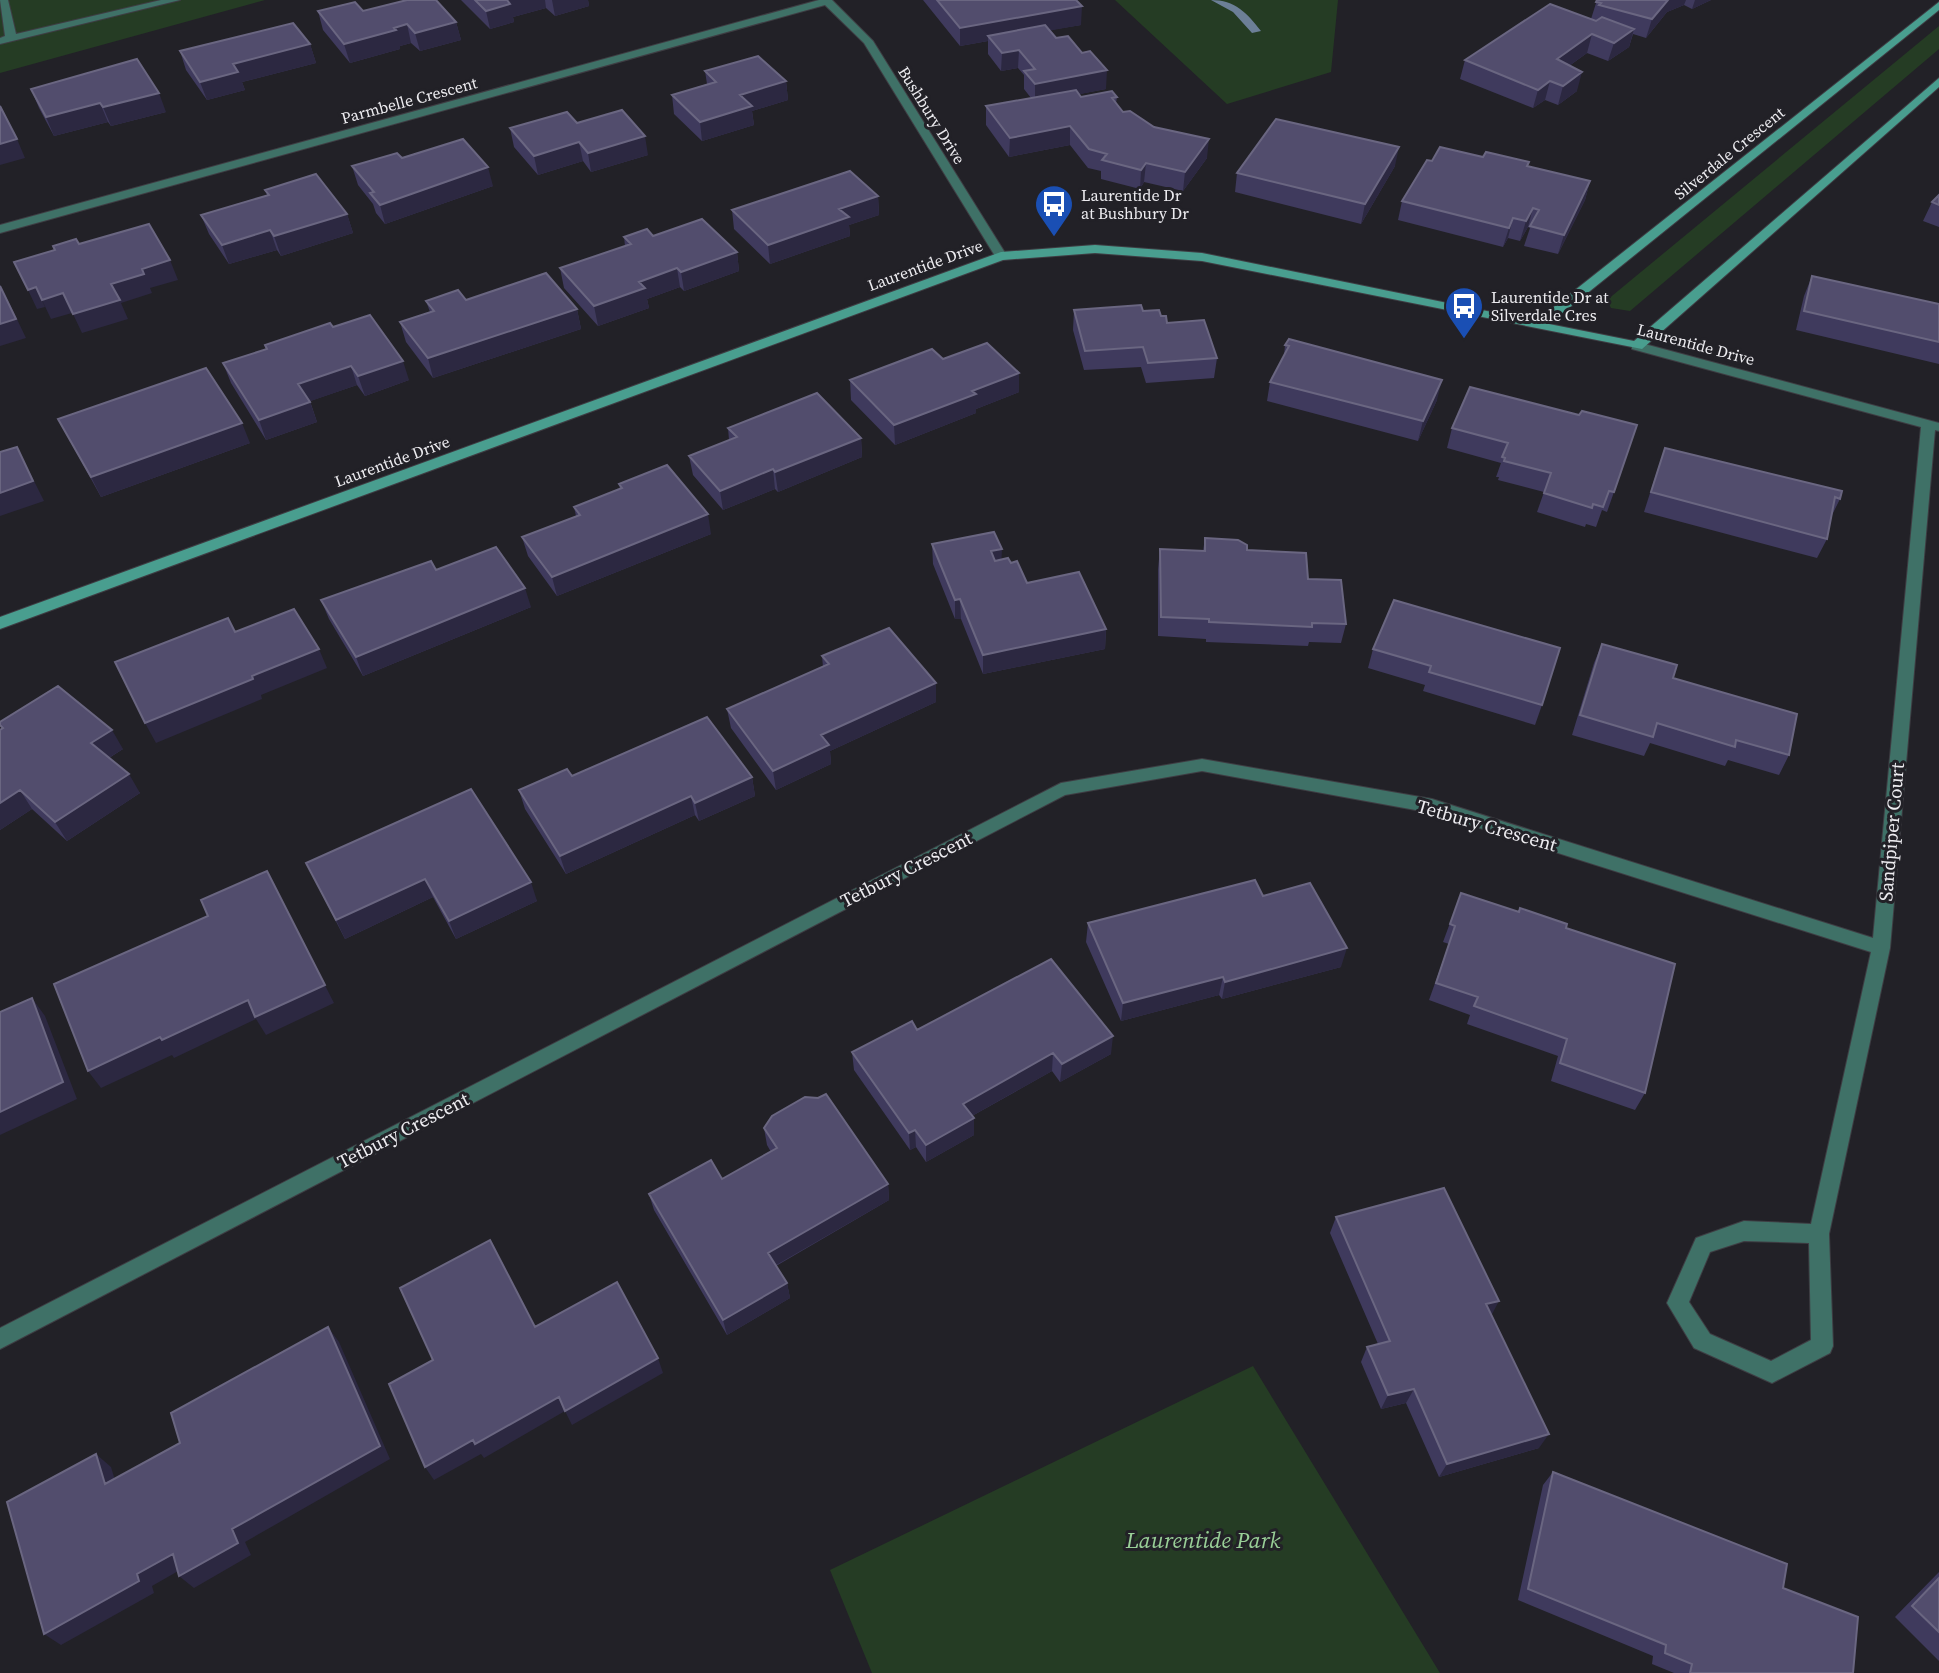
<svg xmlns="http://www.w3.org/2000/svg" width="1939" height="1673" viewBox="0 0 1939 1673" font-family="'Source Serif 4',serif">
  <rect width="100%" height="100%" fill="#222127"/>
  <!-- green -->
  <path fill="#253c24" d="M0,0H265L0,73Z
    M1115,0H1338L1331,72L1227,104Z
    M1939,26V49L1630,311L1611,308L1607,300Z
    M1253,1366L1440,1673H872L830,1570Z"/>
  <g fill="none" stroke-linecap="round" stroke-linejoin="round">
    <!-- stream -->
    <path fill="#6c7f97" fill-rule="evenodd" d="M1211,0C1235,0 1247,13 1261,31L1252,33L1233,12Z"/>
    <defs>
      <path id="lane" d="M0,0H8L16,34L161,0H180L0,44V38L5,36Z"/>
      <path id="street" d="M819,0H832L873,41L1007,256L1005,259H997L995,256L864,43L825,5L0,233V225Z
        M1637,342L1939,423V431L1935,430L1890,948L1829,1234L1833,1346L1830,1353L1772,1383L1694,1348L1667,1303L1696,1238L1744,1221L1811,1224L1871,952L1432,813L1202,771L1065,795L0,1349V1328L1061,783L1202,759L1432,799L1873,938L1921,427L1632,349V343ZM1744,1241L1809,1243L1811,1340L1771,1361L1710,1334L1689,1302L1710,1252Z"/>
      <path id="secondary" d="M1939,2V10L1549,324L1634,341L1939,78V87L1642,349L1202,261L1095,253L1003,260L0,629V617L1001,252L1095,245L1202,253L1536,321Z"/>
    </defs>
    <!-- lane casing -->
    <use href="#lane" stroke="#3e3d43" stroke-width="2"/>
    <!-- street casing -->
    <use href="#street" stroke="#3e3d43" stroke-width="2"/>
    <!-- secondary casing -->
    <use href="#secondary" stroke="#3e3d43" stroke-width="2"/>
    <!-- lane -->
    <use href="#lane" fill="#3f7167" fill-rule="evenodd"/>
    <!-- street -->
    <use href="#street" fill="#3f7167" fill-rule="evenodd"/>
    <!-- secondary -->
    <use href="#secondary" fill="#499e8f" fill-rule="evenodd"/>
  </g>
  <!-- wall -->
  <path fill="#3f3a5d" d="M461,0H588L589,6L555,16L546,8L513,17L514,22L490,29Z
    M923,0H1076L1081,25L1050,30L1106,89L1079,94L1081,97H1117L1116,103L1123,112L1154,127L1207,158L1183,191L1144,182L1140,189L1101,179V171L1088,168L1070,145L1009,157L986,125V106L1031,98L1024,89V75L1018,68L1001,71L988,54V41L960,46Z
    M1597,0H1711L1692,9L1684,5L1667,12L1646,38L1633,34L1629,47L1608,61L1587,53L1569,66L1577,91L1558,105L1545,100L1533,108L1460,79L1465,60L1591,19Z
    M318,11H363L456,22L461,40L420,51L411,43L400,46V49L350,63L323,30Z
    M310,44L316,63L242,82L245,90L207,100L186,70L180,51Z
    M705,71L786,81L788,100L752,111L754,125L702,141L674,114L672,95L707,84Z
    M31,89L166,112L111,126L108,122L54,136L39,108Z
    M577,123L648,155L591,172L583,161L538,175L514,147L510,128Z
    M1483,157L1529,162L1528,166L1590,181L1585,200L1558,254L1524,246L1530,228L1528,227L1520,241L1508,238L1503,247L1398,220L1402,201Z
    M402,158L493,186L385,224L376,213L373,204L358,185L352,166Z
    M1395,166L1361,224L1235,192L1237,173Z
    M265,190L347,214L353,233L281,256L277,250L229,264L209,234L201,215L267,195Z
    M1939,195V227L1923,221L1932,202Z
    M878,196L879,215L849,225L850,236L770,264L734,229L732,210Z
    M653,236L737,252L739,271L684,291L680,287L647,299L649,308L598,326L564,288L560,268L625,246L624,237Z
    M1812,276L1939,304V364L1796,330L1804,296Z
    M466,300L577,309L581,329L433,378L406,342L400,322L430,312L426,301Z
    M1074,310L1143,311L1161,316L1167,323L1217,358L1214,378L1146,383L1141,367L1084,370L1073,330Z
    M333,327L409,380L365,396L357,385L310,401L317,422L266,440L231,383L223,363L266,349L265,345Z
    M1289,339L1437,400L1418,441L1267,401L1270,382L1284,356L1285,345Z
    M943,359L1019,392L976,409V413L895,445L851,400L850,380Z
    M1470,387L1614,492L1607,512L1602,510L1596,527L1586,524L1585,527L1537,512L1544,492L1498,480L1499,477H1496L1501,463L1447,448L1452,428Z
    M58,419L250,443L101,497Z
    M728,428L861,438L862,457L778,492L775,489L723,510L693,475L689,456L729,440Z
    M1665,448L1840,499L1832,515L1827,539L1817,558L1644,512L1658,468Z
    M619,484L711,534L557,596L528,556L522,537L576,516L574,507L620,489Z
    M1205,538L1247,550L1308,579L1346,624L1341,643L1309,642L1308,646L1206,642V639L1158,636V569L1160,549L1203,551Z
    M932,544L1011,563L1027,583L1106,629L1105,649L983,674L961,619H955L933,564Z
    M436,570L531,607L363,676L329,619L321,600Z
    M1394,600L1542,705L1535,725L1423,691L1425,685L1368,668L1373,649Z
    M1602,644L1673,678L1789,755L1779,775L1728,760L1725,766L1650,743L1644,756L1572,735L1594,663Z
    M822,656L936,683V702L830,751L831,764L776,790L731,728L727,709L823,667Z
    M0,722L123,749L109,758L140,793L67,841L32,809L0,830V730L2,729L0,726Z
    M572,776L752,777L755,796L699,821L695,815L566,874L525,809L519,790Z
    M471,789L537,901L456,939L433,897L345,939L306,863Z
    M1461,893L1518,912L1520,908L1566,928L1645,1093L1635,1110L1551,1081L1558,1056L1467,1024L1470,1015L1429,1000L1449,944L1443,942Z
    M1263,896L1341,967L1222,999L1219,995L1121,1021L1086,942L1088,923Z
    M852,1052L1111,1054L1060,1082L1052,1071L972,1116L974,1118V1135L926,1162L916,1147L910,1150L854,1070Z
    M764,1128L888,1184L889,1200L776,1266L787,1283L790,1298L727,1335L654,1210L649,1194L722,1179L771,1152L767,1145Z
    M1336,1217L1491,1315L1539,1448L1439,1477L1406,1403L1381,1409L1361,1362L1367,1347L1378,1344L1330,1233Z
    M1553,1472L1783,1588L1853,1673H1674L1652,1664L1653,1656L1518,1600L1543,1485Z
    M1939,1572V1661L1895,1617Z"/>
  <!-- shaded-wall -->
  <path fill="#2c2841" d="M506,0H545L546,8L513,17L514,22L490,29L486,11Z
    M552,0H588L589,6L555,16Z
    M1668,0H1686L1684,5L1667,12L1646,38L1652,19Z
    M1695,0H1711L1692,9Z
    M1082,6L1081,25L992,41L988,36V41L960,46V28Z
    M456,22L461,40L420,51L415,33Z
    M407,24L411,43L400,46V49L350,63L344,44Z
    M1634,29L1629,47L1608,61L1614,43Z
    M1592,34L1587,53L1552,78L1557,59Z
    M310,44L316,63L242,82L245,90L207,100L200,82L233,64Z
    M1019,50L1018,68L1001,71L1002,53Z
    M1107,70L1106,89L1035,103V84Z
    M1582,72L1577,91L1558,105L1563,86Z
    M786,81L788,100L752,111L754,125L702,141L700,122L740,95Z
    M1550,81L1545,100L1533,108L1538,90Z
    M159,93L166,112L111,126L103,107Z
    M100,103L108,122L54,136L46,117Z
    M1070,126V145L1009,157L1010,138Z
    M645,136L648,155L591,172L588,153Z
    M17,139L25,158L0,165V144Z
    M1209,139L1207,158L1183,191L1185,172Z
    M579,142L583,161L538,175L534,156Z
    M1399,147L1395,166L1361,224L1365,204Z
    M1146,163L1144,182L1140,189L1141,170Z
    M488,167L493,186L385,224L380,205Z
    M1590,181L1585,200L1558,254L1564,235Z
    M878,196L879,215L849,225L850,236L770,264L768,245L839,209Z
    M1533,208L1528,227L1520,241L1526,221Z
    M347,214L353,233L281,256L274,236Z
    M1513,218L1508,238L1503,247L1509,228Z
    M270,230L277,250L229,264L222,245Z
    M737,252L739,271L684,291L681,272Z
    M170,260L178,280L150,288L152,293L121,303L128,319L82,333L73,314L111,284L142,269Z
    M677,268L680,287L647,299L649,308L598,326L594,306L639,282Z
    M36,287L45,307L37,309L28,290Z
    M2,288L26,338L0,346V324Z
    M63,293L72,313L51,319L42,300Z
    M577,309L581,329L433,378L428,358Z
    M403,361L409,380L365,396L358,376Z
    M351,366L357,385L305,403L298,384Z
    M1019,373V392L976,409V413L895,445L894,425L972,391Z
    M1442,380L1437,400L1418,441L1423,421Z
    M310,402L317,422L266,440L259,420Z
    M242,423L250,443L101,497L91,477Z
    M861,438L862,457L778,492L775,472Z
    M17,447L44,501L0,516V493Z
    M773,469L775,489L723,510L720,491Z
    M708,514L711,534L557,596L552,577Z
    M1002,549L1001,568L991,570V551Z
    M525,588L531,607L363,676L356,657Z
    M960,599L961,619H955V600Z
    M1106,629L1105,649L983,674V655Z
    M319,649L327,668L261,695L262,699L156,743L145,723L252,676Z
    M936,683V702L830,751L831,764L776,790L773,771L821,735Z
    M112,730L123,749L102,762L91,743Z
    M129,774L140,793L67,841L55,822Z
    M752,777L755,796L699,821L695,803Z
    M20,790L32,809L0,830V803Z
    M691,796L695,815L566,874L560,856Z
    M267,871L334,1003L266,1035L256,1019L174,1058L162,1040Z
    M425,879L433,897L345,939L336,920Z
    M531,882L537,901L456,939L449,921Z
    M1347,948L1341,967L1222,999L1225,982Z
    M1223,977L1219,995L1121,1021L1123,1003Z
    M32,998L45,1016L77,1099L0,1135V1112Z
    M1113,1036L1111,1054L1060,1082L1062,1064Z
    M160,1037L172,1055L101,1088L88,1071Z
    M1053,1053L1052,1071L963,1121V1104Z
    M974,1118V1135L926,1162V1145Z
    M915,1130L916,1147L910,1150L909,1133Z
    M888,1184L889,1200L771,1268L768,1253Z
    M787,1283L790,1298L727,1335L723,1320Z
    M1499,1301L1491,1316L1486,1304Z
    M328,1327L339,1342L390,1459L245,1542L251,1555L194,1588L179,1576L232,1529Z
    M658,1358L663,1373L572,1425L565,1411L484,1458L481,1454L434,1480L425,1467L473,1440L559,1397Z
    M1414,1389L1406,1403L1381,1409L1388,1395Z
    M1549,1434L1539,1448L1439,1477L1447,1464Z
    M96,1454L111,1467L120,1497L105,1484Z
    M173,1554L187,1566L152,1586L154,1593L61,1645L44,1634L137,1574Z"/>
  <!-- building -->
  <path fill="#524d6d" stroke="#6a6681" stroke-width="2" d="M407,0H436L456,22L415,33L407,24L394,28L396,30L344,44L318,11L355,2L363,11Z
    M475,0H507L510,4L486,11Z
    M937,0H1076L1082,6L960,28Z
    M1597,0H1668L1652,19L1599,5L1601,3L1596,2Z
    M1550,4L1596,21L1602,17L1634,29L1614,43L1592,34L1557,59L1582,72L1563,86L1550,81L1538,90L1465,60Z
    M293,23L310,44L233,64L238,72L200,82L180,51Z
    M1045,25L1056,38L1068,36L1082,53L1090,51L1107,70L1035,84L1024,71L1035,69L1019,50L1002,53L988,36Z
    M758,56L786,81L740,95L752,106L700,122L672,95L716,82L705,71Z
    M137,59L159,93L103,107L100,103L46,117L31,89Z
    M1076,90L1081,97L1112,91L1117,97L1112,98L1123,112L1130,111L1154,127L1209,139L1185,172L1146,163L1141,170L1102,160L1107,154L1089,149L1070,126L1010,138L986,106Z
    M0,106L17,139L0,144Z
    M622,110L645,136L588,153L579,142L534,156L510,128L567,112L577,123Z
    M1276,119L1399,147L1365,204L1237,173Z
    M463,139L488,167L380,205L370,193L374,192L352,166L397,153L402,158Z
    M1440,147L1483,157L1486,152L1529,162L1527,166L1590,181L1564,235L1530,226L1539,210L1533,208L1526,221L1513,218L1509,228L1402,201L1427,160L1432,161Z
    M850,171L878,196L839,209L849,217L768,245L732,210Z
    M316,174L347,214L274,236L270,230L222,245L201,215L269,195L265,190Z
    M1939,195V205L1932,202Z
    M702,219L737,252L681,272L677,268L639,282L645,288L594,306L560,268L631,244L624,237L647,229L653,236Z
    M149,224L170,260L142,269L144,274L111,284L120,300L73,314L63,293L42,300L36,287L28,290L14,262L55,250L53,246L76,239L79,244Z
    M546,273L577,309L428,358L400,322L434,311L426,301L458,290L466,300Z
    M1812,276L1939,304V342L1804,311Z
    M0,286L16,319L0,324Z
    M1141,305L1143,311L1159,310L1161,316H1166L1167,323L1204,320L1217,358L1148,363L1143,347L1085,351L1074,310Z
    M370,315L403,361L358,376L351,366L298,384L310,402L259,420L223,363L267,349L265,345L330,323L333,327Z
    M1289,339L1442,380L1423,421L1270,382L1289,346L1285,345Z
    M987,343L1019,373L972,391L976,394L894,425L850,380L932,349L943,359Z
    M206,368L242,423L91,477L58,419Z
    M1470,387L1579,415L1582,411L1637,425L1614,492L1609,491L1603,507L1593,504L1592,508L1544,493L1551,473L1504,461L1505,458L1502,457L1508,443L1452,428Z
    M817,393L861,438L775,472L773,469L720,491L689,456L737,437L728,428Z
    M17,447L33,481L0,493V452Z
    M1665,448L1842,491L1840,499L1835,497L1827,539L1651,492Z
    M667,465L708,514L552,577L522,537L580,515L574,507L622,488L619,484Z
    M994,532L1002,549L991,551L995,561L1008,558L1011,563L1017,561L1027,583L1079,572L1106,629L983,655L960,599L955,600L932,544Z
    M1205,538L1238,540L1247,545V550L1306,553L1308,579L1341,580L1346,624L1312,623V627L1209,622V619L1161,617L1160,549L1205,551Z
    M496,547L525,588L356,657L321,600L431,561L436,570Z
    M1394,600L1560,648L1542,705L1429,672L1431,666L1373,649Z
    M294,609L319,649L252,676L253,679L145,723L115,662L228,618L235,632Z
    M889,628L936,683L821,735L829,745L773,771L727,709L829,664L822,656Z
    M1602,644L1677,665L1673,678L1797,714L1789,755L1736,740L1735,747L1657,723L1653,737L1580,715Z
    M58,686L112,730L91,743L129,774L55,822L20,790L0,803V730L3,728L0,725V722Z
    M707,717L752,777L695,803L691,796L560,856L519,790L567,769L572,776Z
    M471,789L531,882L449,921L425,879L336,920L306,863Z
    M267,871L325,985L255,1017L248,1000L162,1040L160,1037L88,1071L54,984L208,916L201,900Z
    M1255,880L1263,896L1310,883L1347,948L1225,982L1223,977L1123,1003L1088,923Z
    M1461,893L1519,912L1520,908L1567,924L1566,928L1675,964L1645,1093L1560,1063L1567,1039L1474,1006L1478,997L1436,983L1455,926L1450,924Z
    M1051,959L1113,1036L1062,1064L1053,1053L963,1104L974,1118L926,1145L915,1130L909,1133L852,1052L912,1021L917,1030Z
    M32,998L63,1082L0,1112V1012Z
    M826,1094L888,1184L768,1253L787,1283L723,1320L649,1194L711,1160L722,1179L777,1148L764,1128L772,1116L805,1097L818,1098Z
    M1444,1188L1499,1301L1486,1304L1549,1434L1447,1464L1414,1389L1388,1395L1367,1347L1390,1341L1336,1217Z
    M490,1240L535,1327L617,1282L658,1358L565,1411L559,1397L475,1444L473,1440L425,1467L389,1384L433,1360L400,1288Z
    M328,1327L380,1446L232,1529L238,1543L179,1576L173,1554L137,1574L139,1581L44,1634L7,1502L96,1454L105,1484L180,1443L171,1413Z
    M1553,1472L1787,1564L1783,1588L1858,1617L1853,1673H1690L1692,1664L1665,1653L1666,1645L1528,1589Z
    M1939,1578V1632L1912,1606Z"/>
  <!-- icons -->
  <defs>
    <symbol id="bus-pin" viewBox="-11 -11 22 30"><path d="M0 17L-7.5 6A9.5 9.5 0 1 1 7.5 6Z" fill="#1a4fb4" stroke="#222127"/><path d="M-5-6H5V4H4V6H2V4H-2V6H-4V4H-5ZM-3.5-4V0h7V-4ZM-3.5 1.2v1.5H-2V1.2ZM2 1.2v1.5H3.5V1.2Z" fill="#fff"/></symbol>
  </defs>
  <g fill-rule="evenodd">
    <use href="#bus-pin" x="1032" y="182" width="44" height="60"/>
    <use href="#bus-pin" x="1442" y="284" width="44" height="60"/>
  </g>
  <g text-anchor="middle" stroke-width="6" stroke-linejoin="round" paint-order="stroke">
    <!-- far-street labels -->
    <g font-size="16" fill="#edecf0" stroke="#222127">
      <text transform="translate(409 100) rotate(-15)" y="6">Parmbelle Crescent</text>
      <text transform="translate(932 115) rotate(58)" y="6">Bushbury Drive</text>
      <text transform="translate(1729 153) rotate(-39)" y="6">Silverdale Crescent</text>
      <text transform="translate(925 265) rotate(-20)" y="6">Laurentide Drive</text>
      <text transform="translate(1696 344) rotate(15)" y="6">Laurentide Drive</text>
      <text transform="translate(392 461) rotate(-20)" y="6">Laurentide Drive</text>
    </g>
    <!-- far-poi labels -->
    <g font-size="16" fill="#edecf0" stroke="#222127" text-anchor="start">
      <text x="1081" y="201">Laurentide Dr<tspan x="1081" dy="18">at Bushbury Dr</tspan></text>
      <text x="1491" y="303">Laurentide Dr at<tspan x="1491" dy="18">Silverdale Cres</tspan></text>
    </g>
    <!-- street labels -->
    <g font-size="19" fill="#edecf0" stroke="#222127">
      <text transform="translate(1487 825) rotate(16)" y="7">Tetbury Crescent</text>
      <text transform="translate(1891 832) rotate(-85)" y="7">Sandpiper Court</text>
      <text transform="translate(906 869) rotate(-27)" y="7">Tetbury Crescent</text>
      <text transform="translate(403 1130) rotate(-27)" y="7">Tetbury Crescent</text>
    </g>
    <!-- near-park labels -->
    <g font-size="23" font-style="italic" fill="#99cf97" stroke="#222127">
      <text x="1203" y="1548">Laurentide Park</text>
    </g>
  </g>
</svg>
